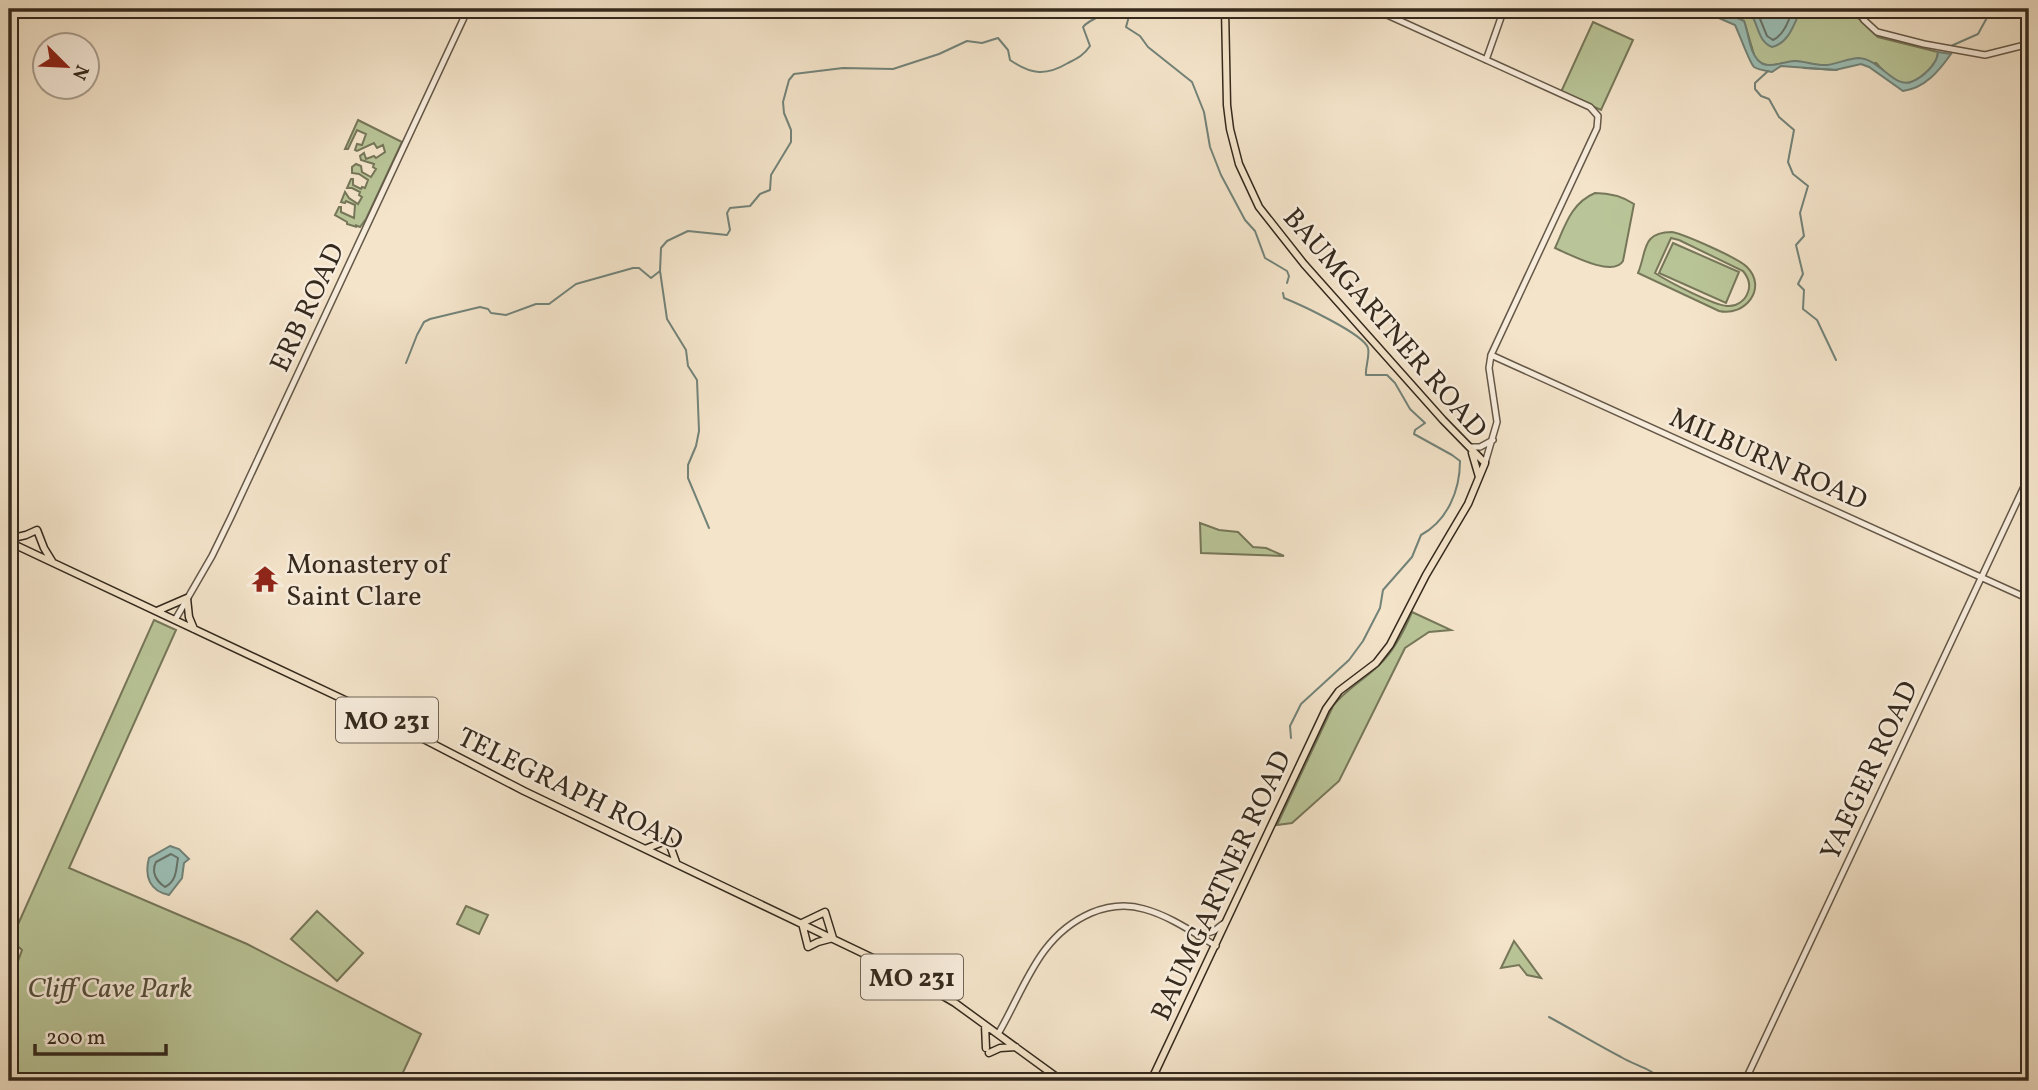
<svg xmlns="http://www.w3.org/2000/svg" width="2038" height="1090" viewBox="0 0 2038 1090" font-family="Vollkorn,serif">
  <rect width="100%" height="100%" fill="#f4e4ca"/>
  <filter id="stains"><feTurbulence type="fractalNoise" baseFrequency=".00286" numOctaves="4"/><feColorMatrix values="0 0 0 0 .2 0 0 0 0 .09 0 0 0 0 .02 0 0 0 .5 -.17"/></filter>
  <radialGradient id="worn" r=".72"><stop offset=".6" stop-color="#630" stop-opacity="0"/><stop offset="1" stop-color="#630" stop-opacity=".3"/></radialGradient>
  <!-- green -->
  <path fill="#b9c598" stroke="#76775a" stroke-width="2" fill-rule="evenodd" d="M1718,9H1854L1856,16L1878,37L1938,52C1938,64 1917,85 1903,83C1893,82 1883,70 1876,63L1823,66L1795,61L1769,66L1761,63L1755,58L1744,21Z
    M1593,22L1633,40L1601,110L1561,92Z
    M358,120L402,142L366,219L360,227L355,225L357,227L347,224V222L335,215L339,207H341V212L354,218L355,205L346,201L345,203L341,202L345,192L349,198L358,204L362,197L359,195L360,192L352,188H347L351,179H353V185L361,189L362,187L365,188L368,180L359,174L352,173V167L356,164L361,166L362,172L371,177L376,169L373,167L374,164L361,160L360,156L364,153L366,159L374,156L376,158L385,152L383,145L377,148L374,143L357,151L355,150L357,144L362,145L366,134L357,130L348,149H345Z
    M1595,193C1610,193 1622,196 1634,204L1623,261C1613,278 1569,254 1555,248C1565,226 1571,203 1595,193Z
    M1672,232C1686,235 1738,258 1747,267C1768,288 1745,317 1719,311L1638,273C1647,252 1641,232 1672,232ZM1671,238L1679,240L1743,271C1748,277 1751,284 1748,292C1745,301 1736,307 1727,306C1713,305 1667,281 1655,273Z
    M1673,243L1739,272L1726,303L1659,273Z
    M1200,523L1219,530L1238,532L1253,547L1266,548L1284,556L1201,553Z
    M1412,612L1451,630L1429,632L1405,648L1339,781L1292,823L1277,825L1333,706C1346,689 1364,680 1379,665C1394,651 1404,631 1412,612Z
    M154,620L176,630L69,868L247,944L421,1034L399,1081H9V986L22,950L11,940Z
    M466,906L488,915L479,934L457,924Z
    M317,911L363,953L337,981L291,939Z
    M1514,941L1541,978L1527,975L1519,965L1501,968Z"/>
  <!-- water -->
  <path fill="#9cbfb6" stroke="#728379" stroke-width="2" d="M1705,9H1718L1744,21C1749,33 1749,57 1763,64C1772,68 1785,61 1795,61C1805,61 1816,66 1827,65C1837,64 1849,58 1859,58C1879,59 1894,88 1911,82C1922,78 1938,64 1938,52L1951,54C1939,71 1925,88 1903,91L1869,67L1861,64L1835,70L1781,66L1772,72C1767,71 1759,70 1754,67C1750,64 1739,33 1735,25L1707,13Z
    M1745,9H1801C1794,24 1789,43 1772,47C1755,40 1760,19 1745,9Z
    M170,846L179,849L189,859L184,863L182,878L169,895C150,891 144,877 149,858Z"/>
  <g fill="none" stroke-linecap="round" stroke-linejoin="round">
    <!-- shore -->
    <path stroke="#68746a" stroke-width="2" d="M1756,9L1767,36L1773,40C1784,35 1789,20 1793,9
      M171,854L178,858C176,869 177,881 165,887C156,881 151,872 156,862Z"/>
    <!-- stream -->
    <path stroke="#728379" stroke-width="2" d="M1131,9L1126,27L1140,36L1148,47L1192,82L1204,112L1210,147L1221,175L1245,220L1255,231L1265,258L1287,271L1289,276L1287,283
      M1951,46L1978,34L1989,14V9
      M1804,68L1837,70
      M1768,71L1755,83V89L1761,96L1769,99L1779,117L1794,130L1788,162L1793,174L1808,186L1800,213L1804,236L1796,245L1803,274L1798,284L1804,290L1803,309L1817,320L1836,360
      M1283,293L1284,298C1299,304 1364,334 1368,348C1370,357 1365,367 1366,375H1387L1395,383L1410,409L1425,423L1415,430L1414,434L1452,455L1460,461C1460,491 1447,521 1421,535L1412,557L1383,590L1380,608L1363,641L1349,660L1301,704L1290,726L1291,738
      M406,363L417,335L424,322L430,319L480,307L488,309L491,313L506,315L536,304H549L576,284L633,268H639L651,278L660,271
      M709,528L688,478V465L696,446L699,431L697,380L688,366L686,350L667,319L660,271L661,248L667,241L688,231L727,235L730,230L727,213L730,208L750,206L760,194L770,190L771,175L791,142V130L784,113L783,102L789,80L794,74L843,68L893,69L939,54L967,41L982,43L998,38L1008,50L1010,60C1032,75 1046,76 1068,63C1078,58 1084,55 1090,46L1083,27C1089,19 1105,15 1114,9
      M1549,1017C1573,1030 1596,1044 1621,1057C1636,1066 1651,1068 1663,1081"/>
    <defs>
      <path id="minor" d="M1374,9L1590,107L1598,116L1597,128L1491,355L1489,368L1497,422L1485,463
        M1857,9L1864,20L1877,32L1924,44L1985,55L2029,44
        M1486,60L1504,9
        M1491,355L2029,599
        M1470,447H1480L1493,440
        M175,620L212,556L231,517L468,9
        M1198,936L1214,931L1223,924
        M998,1034C1025,988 1038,936 1091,913C1108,906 1127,904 1144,909C1170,916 1194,933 1216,946
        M1745,1081L2029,476"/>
      <path id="major" d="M1472,453L1479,477
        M9,539L26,535L37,530L44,548L52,561
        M9,542L381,717L524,791L902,972L955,1003L1062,1081
        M157,611L187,598L189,617L194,629
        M645,849L668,840L676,862
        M802,923L825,912L833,938
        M802,923L808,947L818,942L833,938
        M985,1025L986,1048
        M989,1053L1000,1048L1016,1047
        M1151,1081L1326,709L1339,691L1376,663L1390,645L1426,575L1468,504L1485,463L1443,420L1304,264L1259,207L1239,164L1230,129L1227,105L1225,9"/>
    </defs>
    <!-- minor casing -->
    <use href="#minor" stroke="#645848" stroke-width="8"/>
    <!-- major casing -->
    <use href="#major" stroke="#34291d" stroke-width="9"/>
    <!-- minor -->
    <use href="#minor" stroke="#f8eddd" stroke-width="5"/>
    <!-- major -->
    <use href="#major" stroke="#f4e4ca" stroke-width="6"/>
  </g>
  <!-- icons -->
  <defs>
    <symbol id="temple-bare" viewBox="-9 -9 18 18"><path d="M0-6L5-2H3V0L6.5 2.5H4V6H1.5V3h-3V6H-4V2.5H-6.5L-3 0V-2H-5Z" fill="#8f2418" stroke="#f8eddd" stroke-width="2.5" paint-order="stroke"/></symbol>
  </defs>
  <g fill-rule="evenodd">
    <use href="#temple-bare" x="246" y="560" width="38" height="38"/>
  </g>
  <g text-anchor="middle" stroke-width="5" stroke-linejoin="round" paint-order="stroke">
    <!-- shield labels -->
    <g fill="#f8eddd" stroke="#6f6457" stroke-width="2">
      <rect x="336" y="697.5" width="102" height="45" rx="5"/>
      <rect x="861" y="954.5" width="102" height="45" rx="5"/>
    </g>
    <g font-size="26" font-weight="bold" fill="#34291d">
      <text x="387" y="729">MO 231</text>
      <text x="912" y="986">MO 231</text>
    </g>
    <!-- street labels -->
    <g font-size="28" fill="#34291d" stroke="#f8eddd">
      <text transform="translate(306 307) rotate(-65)" y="10">ERB ROAD</text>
      <text transform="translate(1386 322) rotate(49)" y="10">BAUMGARTNER ROAD</text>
      <text transform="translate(1769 458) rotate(24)" y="10">MILBURN ROAD</text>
      <text transform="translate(1868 770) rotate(-65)" y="10">YAEGER ROAD</text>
      <text transform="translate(571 788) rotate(26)" y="10">TELEGRAPH ROAD</text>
      <text transform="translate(1220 885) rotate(-65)" y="10">BAUMGARTNER ROAD</text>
    </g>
    <!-- poi labels -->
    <g font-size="28" fill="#34291d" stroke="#f8eddd" text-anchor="start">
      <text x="286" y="573">Monastery of<tspan x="286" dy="32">Saint Clare</tspan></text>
    </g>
    <!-- park labels -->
    <g font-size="28" font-style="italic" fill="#55503c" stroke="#f8eddd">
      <text x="110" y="997">Cliff Cave Park</text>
    </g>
  </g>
  <!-- margin -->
  <rect width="2038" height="1090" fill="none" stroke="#f4e4ca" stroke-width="35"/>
  <rect x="10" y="10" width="2017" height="1069" fill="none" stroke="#34291d" stroke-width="3.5"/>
  <rect x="18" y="18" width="2003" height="1055" fill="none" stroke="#34291d" stroke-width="2"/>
  <!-- north arrow -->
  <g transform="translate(66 66) rotate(114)"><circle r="33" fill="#f8eddd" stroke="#aa9f90" stroke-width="2"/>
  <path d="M0-5L12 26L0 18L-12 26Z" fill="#8f2418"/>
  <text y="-10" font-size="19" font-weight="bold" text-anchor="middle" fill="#34291d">N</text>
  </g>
  <!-- scale -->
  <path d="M35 1044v10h131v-10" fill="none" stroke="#34291d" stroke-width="3.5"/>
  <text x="46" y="1044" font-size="21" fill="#34291d" stroke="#f8eddd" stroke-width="5" paint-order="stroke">200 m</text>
  <rect width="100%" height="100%" filter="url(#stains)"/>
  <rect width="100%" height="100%" fill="url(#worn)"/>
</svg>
